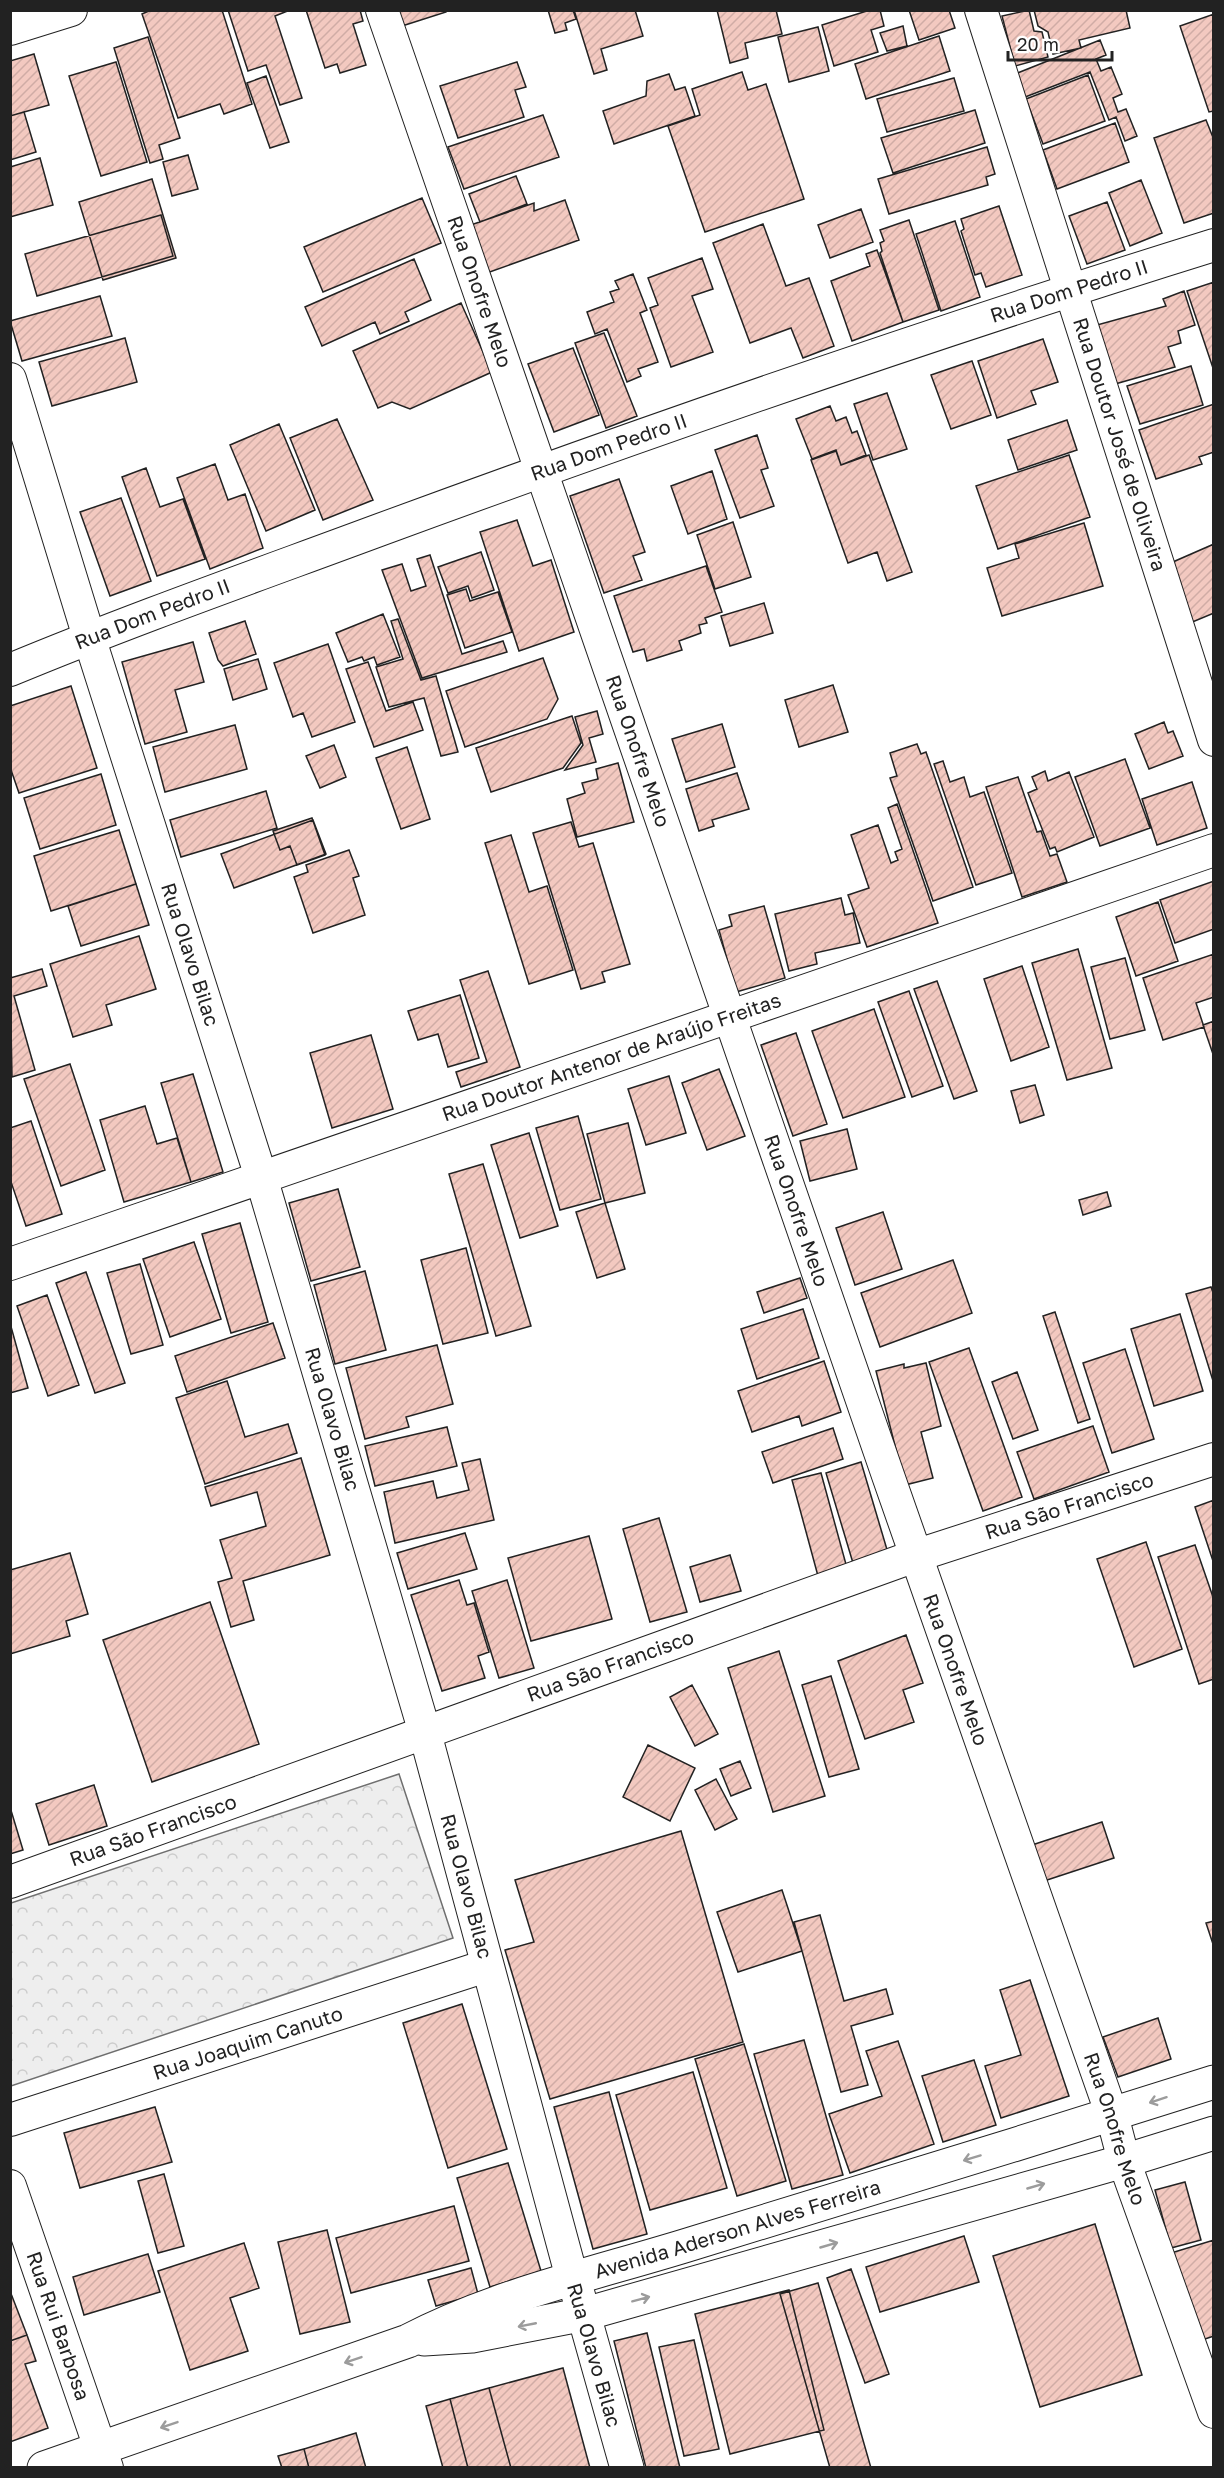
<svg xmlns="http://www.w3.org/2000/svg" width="1224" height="2478" viewBox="0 0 1224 2478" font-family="'Golos Text',sans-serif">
  <defs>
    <pattern id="forest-crowns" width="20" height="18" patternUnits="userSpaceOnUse" patternTransform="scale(1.5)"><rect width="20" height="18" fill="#eee"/><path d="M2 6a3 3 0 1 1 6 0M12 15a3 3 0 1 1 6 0" fill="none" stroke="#ccc"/></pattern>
    <pattern id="building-hatch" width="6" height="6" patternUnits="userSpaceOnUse" patternTransform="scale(1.5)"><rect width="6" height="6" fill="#f3c9c0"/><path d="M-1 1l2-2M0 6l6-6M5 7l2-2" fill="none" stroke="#d0aca5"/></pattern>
  </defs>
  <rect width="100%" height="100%" fill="#fff"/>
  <!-- forest -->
  <path fill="url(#forest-crowns)" stroke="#6f6f6f" stroke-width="1.5" d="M399,1774L453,1938L11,2086V1903Z"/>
  <!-- building -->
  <path fill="url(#building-hatch)" stroke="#222" stroke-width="1.5" d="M151,10H222L252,104L224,114L220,104L178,118L142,14Z
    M228,10H290L275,16L302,98L280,105L266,65L248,71Z
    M306,10H360L363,21L353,24L366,65L340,73L337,64L325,68Z
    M397,10H446V12L402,26Z
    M548,10H573L576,19L565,23L567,30L555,33Z
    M574,10H635L643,36L601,49L607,70L594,74Z
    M717,10H776L782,34L745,43L748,58L730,63Z
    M870,10H880L884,26L871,30L878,52L834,66L822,25Z
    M909,10H949L955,28L919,40Z
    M1029,10L1034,31L1042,32L1048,57L1015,66L1002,16Z
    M1034,10H1126L1130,28L1079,40L1081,48L1053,54L1048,32L1038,26Z
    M1214,14V111L1209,112L1180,26Z
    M903,26L907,46L887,51L880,33Z
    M818,27L829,71L789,82L778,37Z
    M939,36L950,71L866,99L855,64Z
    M148,37L180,138L159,145L163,159L150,163L114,48Z
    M1100,40L1106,55L1096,59L1101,71L1111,67L1122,94L1113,98L1118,112L1126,109L1137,136L1125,141L1116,117L1109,120L1090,72L1020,99L1010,76Z
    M34,54L49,105L10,116V61Z
    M116,62L147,162L101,176L69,76Z
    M517,62L526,87L515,90L524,117L458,138L440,86Z
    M742,72L748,90L766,84L804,199L705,232L668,126L700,115L692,89Z
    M669,74L675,90L685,87L695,116L614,144L603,111L646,96L647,81Z
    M1088,75L1105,121L1043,144L1026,99Z
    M266,76L289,142L270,148L247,83Z
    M954,78L964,111L887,132L877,99Z
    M975,110L985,143L893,173L881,138Z
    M24,112L36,152L10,160V116Z
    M543,115L559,157L464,189L448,147Z
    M1206,120L1214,140V213L1184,223L1154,138Z
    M1115,123L1129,162L1057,189L1043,150Z
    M987,147L995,174L986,177L988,185L889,214L878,179Z
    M188,155L198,189L172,196L163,162Z
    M40,158L53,205L10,217V167Z
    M516,176L527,204L480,222L469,194Z
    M152,179L176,258L103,280L79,202Z
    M1141,180L1162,233L1130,246L1109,193Z
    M422,198L441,243L323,292L304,247Z
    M565,200L579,240L484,274L468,226L534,203V211Z
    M1107,202L1125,250L1087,264L1069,216Z
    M999,206L1022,275L986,287L981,273L975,275L961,231L964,229L961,219Z
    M861,209L873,242L830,258L818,225Z
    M161,215L173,256L37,296L25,254Z
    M909,220L939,310L903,322L880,253L882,251L880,243L884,241L880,230Z
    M955,221L980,297L941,311L916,234Z
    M763,224L786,286L809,278L834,346L803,358L791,328L750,343L713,243Z
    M877,250L903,322L852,341L831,281L870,266L866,254Z
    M702,258L713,289L692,296L713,352L671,367L650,308L658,305L648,278Z
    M414,259L431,300L405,312L409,321L380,334L375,322L322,346L305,307Z
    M633,274L647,310L640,313L658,362L638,369L641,376L627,382L607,329L595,334L587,312L614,302L610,292L619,289L615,281Z
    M1214,282V371L1187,291Z
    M1184,291L1195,325L1178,331L1181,343L1168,347L1175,367L1115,384L1097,325L1166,306L1163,299Z
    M100,296L112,336L22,361L10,321Z
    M461,303L492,372L410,409L392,402L378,408L353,351Z
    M604,333L637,416L606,428L575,343Z
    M125,338L137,382L52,406L39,362Z
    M1043,339L1058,382L1031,391L1036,404L997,418L978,361Z
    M573,348L599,415L554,432L528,364Z
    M972,361L991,415L951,429L931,375Z
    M1191,366L1203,405L1140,424L1127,386Z
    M887,393L907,449L873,460L854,404Z
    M1214,404V452L1199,457L1202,464L1156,479L1139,430Z
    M830,406L836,421L846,417L852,433L857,431L866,455L841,465L836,450L812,459L796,419Z
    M337,419L373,500L323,520L290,438Z
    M1067,420L1077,450L1018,470L1008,440Z
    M279,424L315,510L266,531L230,445Z
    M757,435L768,468L761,470L774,506L740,518L715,450Z
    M836,451L841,465L869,455L912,572L887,581L877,552L848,563L811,460Z
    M1069,455L1090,517L998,549L976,486Z
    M215,464L228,500L245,494L263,548L210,569L177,478Z
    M146,468L160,507L183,499L205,559L157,576L122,477Z
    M712,471L727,519L688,534L671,486Z
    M619,479L645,552L633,556L642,580L604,593L570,496Z
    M121,498L151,581L110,596L80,512Z
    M517,520L533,566L551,560L574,632L519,651L480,532Z
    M733,522L751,577L715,589L697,535Z
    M1084,523L1103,586L1002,616L987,568L1019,558L1015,544Z
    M1214,544V613L1190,623L1166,565Z
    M481,552L494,590L472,598L468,586L448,593L438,567Z
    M430,555L462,654L503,641L507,652L422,678L382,570L402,564L411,591L426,586L417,559Z
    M706,566L722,612L705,618L707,623L699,625L701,633L679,641L682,650L647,661L644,649L633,652L614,596Z
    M466,589L470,601L498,592L512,632L465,648L447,595Z
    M764,603L773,633L730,646L721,616Z
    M383,614L400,657L377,665L374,657L364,661L362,657L348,662L336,633Z
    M398,619L421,680L436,676L458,752L441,756L424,698L389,707L376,667L403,659L391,621Z
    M245,621L256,654L223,666L218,660L209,633Z
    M193,642L204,682L175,690L187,732L145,744L122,662Z
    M328,644L355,722L312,737L303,713L293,717L274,663Z
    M543,658L558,699L547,719L465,747L446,691Z
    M258,659L267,689L233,700L224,669Z
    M368,662L386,711L413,702L423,730L374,747L346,669Z
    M833,685L848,732L799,747L785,700Z
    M71,686L97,768L19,793L10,767V706Z
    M597,711L603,734L589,738L596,762L565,770L583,745L575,717Z
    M572,716L581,743L563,768L491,792L476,748Z
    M1164,722L1168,733L1173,731L1183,756L1149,769L1135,734Z
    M722,724L735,767L686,782L672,739Z
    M235,725L247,769L165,792L153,747Z
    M917,744L921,754L926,752L973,887L933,901L890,778L897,776L890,753Z
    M334,745L346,777L320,788L306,756Z
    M407,747L430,819L401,829L376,758Z
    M1125,759L1150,828L1100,846L1075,777Z
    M943,761L950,782L964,777L970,797L984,792L1012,873L976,885L934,764Z
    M618,763L634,822L577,837L567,799L585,793L582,783L598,779L596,769Z
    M1045,771L1048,781L1069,772L1094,837L1057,852L1055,847L1050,849L1028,793L1037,789L1032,777Z
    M737,773L749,809L712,820L714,826L699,831L686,789Z
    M101,774L116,825L40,849L24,798Z
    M1018,777L1037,832L1041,831L1050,856L1057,854L1067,882L1022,897L986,787Z
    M1192,782L1207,828L1157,845L1142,799Z
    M266,791L277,828L181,857L170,820Z
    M897,804L938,923L867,947L848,895L869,888L851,835L878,825L891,863L898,860L895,852L902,849L888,808Z
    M312,818L325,855L297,865L290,846L280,850L273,831Z
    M313,820L326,854L234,888L221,854Z
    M571,822L579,847L593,843L630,964L602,972L605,982L581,989L533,833Z
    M119,830L136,884L51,911L34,856Z
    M511,835L529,892L547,886L573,970L529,984L485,843Z
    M349,850L359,876L353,878L365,915L313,933L294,877L308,872L306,865Z
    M1214,881V929L1175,943L1160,900Z
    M136,884L149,925L81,946L68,906Z
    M841,898L845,915L853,913L860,943L815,953L817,964L789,971L775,914Z
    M1158,902L1178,961L1136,976L1116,917Z
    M764,906L785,978L736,992L719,930L732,926L729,915Z
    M139,936L156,989L106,1005L112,1025L73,1037L50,964Z
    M1078,949L1112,1068L1067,1080L1032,963Z
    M1214,954V997L1196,1003L1204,1027L1163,1040L1143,978Z
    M1125,958L1145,1030L1110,1039L1091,967Z
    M1022,966L1049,1047L1011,1061L984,979Z
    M42,969L47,986L14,996L35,1070L12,1077L10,978Z
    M488,971L520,1067L461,1087L456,1072L487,1062L460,980Z
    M937,981L977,1091L954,1099L914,989Z
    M909,991L943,1086L912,1097L878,1002Z
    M460,995L479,1058L448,1067L438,1034L418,1040L408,1011Z
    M874,1009L905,1097L843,1118L812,1031Z
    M1214,1021V1057L1203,1025Z
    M796,1033L827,1124L793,1136L761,1045Z
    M371,1035L393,1109L332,1128L310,1053Z
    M70,1064L105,1170L61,1186L24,1079Z
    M719,1069L745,1136L707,1150L682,1083Z
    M193,1074L223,1172L191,1182L161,1083Z
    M669,1076L686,1133L646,1145L628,1089Z
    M1035,1085L1044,1115L1020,1123L1011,1091Z
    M145,1106L157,1144L177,1138L191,1182L124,1202L100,1120Z
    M578,1116L601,1199L560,1210L536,1128Z
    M31,1121L62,1214L26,1226L10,1179V1128Z
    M628,1123L645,1193L605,1203L587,1134Z
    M847,1129L857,1169L810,1181L800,1141Z
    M529,1133L558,1226L520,1238L491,1145Z
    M483,1164L531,1326L496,1336L449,1174Z
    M338,1189L360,1267L311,1281L289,1203Z
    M1107,1192L1111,1206L1083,1215L1079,1200Z
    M605,1203L625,1269L597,1278L576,1212Z
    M883,1212L902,1269L855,1285L836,1228Z
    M240,1223L268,1322L231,1333L202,1234Z
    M194,1242L221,1319L170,1337L143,1259Z
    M466,1248L488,1333L443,1344L421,1260Z
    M953,1260L972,1313L880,1347L861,1293Z
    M140,1264L163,1345L131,1354L107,1273Z
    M365,1271L386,1350L335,1364L314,1285Z
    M86,1272L125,1383L95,1393L56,1283Z
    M800,1278L807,1298L764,1313L757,1292Z
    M1211,1287L1214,1295V1384L1186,1294Z
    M47,1295L79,1385L48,1396L17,1306Z
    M803,1309L819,1358L757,1379L741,1329Z
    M1055,1312L1090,1419L1078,1423L1043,1316Z
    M1180,1314L1203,1391L1154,1406L1131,1329Z
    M10,1323L28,1388L10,1393Z
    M273,1323L285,1358L187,1392L175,1356Z
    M437,1345L453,1404L406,1417L409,1427L365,1439L346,1368Z
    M969,1348L1022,1497L983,1511L929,1362Z
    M1125,1349L1154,1439L1112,1453L1083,1363Z
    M824,1361L841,1412L802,1426L799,1416L752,1432L738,1391Z
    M926,1363L941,1426L921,1432L933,1478L905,1485L876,1371L904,1364V1368Z
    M1017,1372L1038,1430L1013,1439L992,1382Z
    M227,1381L245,1437L288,1424L297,1453L205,1484L176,1398Z
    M1093,1426L1109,1472L1034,1499L1017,1452Z
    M447,1427L457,1466L375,1486L365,1446Z
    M833,1428L843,1459L773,1483L762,1452Z
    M301,1458L330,1555L243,1581L254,1620L231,1627L218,1582L232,1578L220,1540L266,1526L257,1492L211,1506L205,1487Z
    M480,1459L494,1520L395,1543L384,1492L433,1481L437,1498L469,1490L462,1463Z
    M861,1462L888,1553L853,1563L826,1473Z
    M821,1473L847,1568L818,1576L792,1480Z
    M1214,1500V1564L1195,1507Z
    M659,1518L687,1612L650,1622L623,1529Z
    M465,1533L477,1569L408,1589L397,1553Z
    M589,1536L612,1619L531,1641L508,1558Z
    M1146,1542L1182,1649L1134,1667L1097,1559Z
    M1195,1545L1214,1600V1679L1199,1684L1158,1557Z
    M70,1553L88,1614L66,1621L70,1636L10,1654V1570Z
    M730,1555L741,1591L700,1602L690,1567Z
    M459,1580L467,1605L474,1603L489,1652L478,1656L485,1678L442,1691L411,1595Z
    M507,1580L534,1668L499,1678L472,1591Z
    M210,1602L259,1744L152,1782L103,1640Z
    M906,1635L923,1683L903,1690L914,1722L865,1739L838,1661Z
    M779,1651L825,1796L773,1812L728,1668Z
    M831,1676L859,1769L829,1777L802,1685Z
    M692,1685L718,1734L695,1746L670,1697Z
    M648,1745L695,1768L670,1821L623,1797Z
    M740,1761L751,1788L731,1796L720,1769Z
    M716,1779L737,1819L715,1830L695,1790Z
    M94,1785L107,1826L49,1845L36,1804Z
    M10,1807L23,1850L10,1854Z
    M1102,1822L1114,1858L1044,1881L1032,1845Z
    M681,1831L743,2042L550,2099L505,1950L534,1942L515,1880Z
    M782,1890L802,1951L738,1972L717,1912Z
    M820,1915L844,2001L886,1989L893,2014L851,2026L868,2085L841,2092L794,1922Z
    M1214,1921V1947L1206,1923Z
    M1030,1980L1069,2096L1001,2118L985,2066L1021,2055L1000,1990Z
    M462,2004L507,2149L448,2168L403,2023Z
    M1158,2018L1171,2059L1118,2077L1103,2037Z
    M804,2040L843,2175L792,2189L754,2054Z
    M898,2041L934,2144L850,2173L829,2114L882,2096L866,2051Z
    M744,2044L786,2181L737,2196L695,2059Z
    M974,2060L996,2125L943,2142L922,2076Z
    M693,2072L727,2188L650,2210L616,2095Z
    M609,2092L647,2234L593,2249L554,2107Z
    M155,2107L172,2162L80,2188L64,2133Z
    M508,2163L541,2271L490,2287L457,2178Z
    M164,2174L184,2246L158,2253L138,2181Z
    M1185,2182L1201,2240L1171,2248L1155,2190Z
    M454,2206L469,2261L351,2293L336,2238Z
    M1095,2224L1142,2375L1040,2407L993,2256Z
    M327,2230L350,2322L300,2334L278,2242Z
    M964,2236L979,2282L880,2312L866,2267Z
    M1214,2240V2336L1199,2341L1171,2253Z
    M244,2243L259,2288L230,2298L248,2351L190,2370L158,2271Z
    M148,2254L160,2292L84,2315L73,2277Z
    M471,2268L478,2294L436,2306L428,2280Z
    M851,2269L889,2374L865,2383L827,2278Z
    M818,2283L871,2468H830L780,2294Z
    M789,2290L824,2430L730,2454L695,2314Z
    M10,2291L27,2335L10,2341Z
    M647,2333L680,2468H646L614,2341Z
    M27,2335L36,2361L25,2364L48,2428L10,2442V2341Z
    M694,2340L719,2449L684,2456L659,2347Z
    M563,2368L590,2468H511L489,2388Z
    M489,2388L511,2468H468L450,2399Z
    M450,2399L468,2468H443L426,2406Z
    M356,2433L366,2468H309L304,2449Z
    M304,2449L309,2468H282L278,2456Z"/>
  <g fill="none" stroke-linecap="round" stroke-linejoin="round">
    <defs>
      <g id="minor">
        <path id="s1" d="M382,10C626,712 864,1415 1112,2115L1124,2161L1214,2412"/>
        <path id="s2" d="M981,10L1214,740"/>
        <path d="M10,29L71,10"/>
        <path id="s3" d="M10,379L89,637L261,1177L425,1733L572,2278"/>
        <path id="s4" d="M10,670C133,619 258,575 382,529C657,428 934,332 1214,245"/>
        <path id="s5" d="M10,1264L1214,850"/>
        <path id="s6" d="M10,1882L915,1556L1214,1459"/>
        <path id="s7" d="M10,2120L486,1966"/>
        <path id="s8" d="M10,2186L107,2468"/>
      </g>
      <g id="primary">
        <path d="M578,2294L627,2468"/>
        <path d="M424,2339L472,2336L585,2314L1124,2161L1214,2133"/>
        <path id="s9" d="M44,2468L408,2341C498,2294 598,2273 694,2243C868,2190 1041,2137 1214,2082"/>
      </g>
    </defs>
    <!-- minor casing -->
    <use href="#minor" stroke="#222" stroke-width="34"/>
    <!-- primary casing -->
    <use href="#primary" stroke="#222" stroke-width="35"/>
    <!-- minor -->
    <use href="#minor" stroke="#fff" stroke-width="32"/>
    <!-- primary -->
    <use href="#primary" stroke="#fff" stroke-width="33"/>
  </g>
  <!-- one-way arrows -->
  <defs><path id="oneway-shaft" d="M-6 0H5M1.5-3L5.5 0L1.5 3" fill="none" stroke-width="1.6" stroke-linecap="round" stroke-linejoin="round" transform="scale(1.5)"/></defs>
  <g stroke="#9c9c9c">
    <use href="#oneway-shaft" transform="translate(1158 2100) rotate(162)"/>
    <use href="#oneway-shaft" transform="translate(972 2158) rotate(163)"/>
    <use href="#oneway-shaft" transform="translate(1036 2186) rotate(-16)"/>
    <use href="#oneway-shaft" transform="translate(829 2245) rotate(-16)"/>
    <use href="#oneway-shaft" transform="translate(641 2299) rotate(-15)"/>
    <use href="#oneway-shaft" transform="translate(527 2325) rotate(169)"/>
    <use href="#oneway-shaft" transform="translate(353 2360) rotate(161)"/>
    <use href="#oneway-shaft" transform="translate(169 2425) rotate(161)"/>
  </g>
  <g text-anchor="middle" stroke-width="4.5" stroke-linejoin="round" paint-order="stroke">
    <!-- street labels -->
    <g font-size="20" fill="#222" stroke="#fff">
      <text dy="7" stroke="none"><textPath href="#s1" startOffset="298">Rua Onofre Melo</textPath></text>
      <text dy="7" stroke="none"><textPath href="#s4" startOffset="1125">Rua Dom Pedro II</textPath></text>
      <text dy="7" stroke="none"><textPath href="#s2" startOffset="456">Rua Doutor José de Oliveira</textPath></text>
      <text dy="7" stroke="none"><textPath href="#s4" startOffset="639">Rua Dom Pedro II</textPath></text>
      <text dy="7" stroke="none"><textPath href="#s4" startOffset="153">Rua Dom Pedro II</textPath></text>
      <text dy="7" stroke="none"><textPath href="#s1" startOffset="784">Rua Onofre Melo</textPath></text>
      <text dy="7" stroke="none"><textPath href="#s3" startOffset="603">Rua Olavo Bilac</textPath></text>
      <text dy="7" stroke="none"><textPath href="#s5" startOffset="636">Rua Doutor Antenor de Araújo Freitas</textPath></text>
      <text dy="7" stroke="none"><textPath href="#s1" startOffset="1270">Rua Onofre Melo</textPath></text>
      <text dy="7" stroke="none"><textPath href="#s3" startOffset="1089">Rua Olavo Bilac</textPath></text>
      <text dy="7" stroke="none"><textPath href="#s6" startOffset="1124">Rua São Francisco</textPath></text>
      <text dy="7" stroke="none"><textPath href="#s6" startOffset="638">Rua São Francisco</textPath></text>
      <text dy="7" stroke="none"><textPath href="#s1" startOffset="1756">Rua Onofre Melo</textPath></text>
      <text dy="7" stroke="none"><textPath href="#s6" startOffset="152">Rua São Francisco</textPath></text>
      <text dy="7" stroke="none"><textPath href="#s3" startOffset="1575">Rua Olavo Bilac</textPath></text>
      <text dy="7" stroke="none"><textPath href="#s7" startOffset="250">Rua Joaquim Canuto</textPath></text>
      <text dy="7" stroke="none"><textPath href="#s1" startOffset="2242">Rua Onofre Melo</textPath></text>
      <text dy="7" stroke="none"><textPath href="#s9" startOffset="734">Avenida Aderson Alves Ferreira</textPath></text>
      <text dy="7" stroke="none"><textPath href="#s8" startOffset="148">Rua Rui Barbosa</textPath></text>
      <text transform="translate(594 2355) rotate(74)" y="7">Rua Olavo Bilac</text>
    </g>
  </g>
  <!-- border -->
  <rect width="1224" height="2478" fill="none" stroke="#222222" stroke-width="24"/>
  <!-- scale -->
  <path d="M1008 51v9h104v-9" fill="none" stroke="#222222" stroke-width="3"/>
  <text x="1017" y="51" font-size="18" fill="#222222" stroke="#ffffff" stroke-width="4.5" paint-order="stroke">20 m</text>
</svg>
